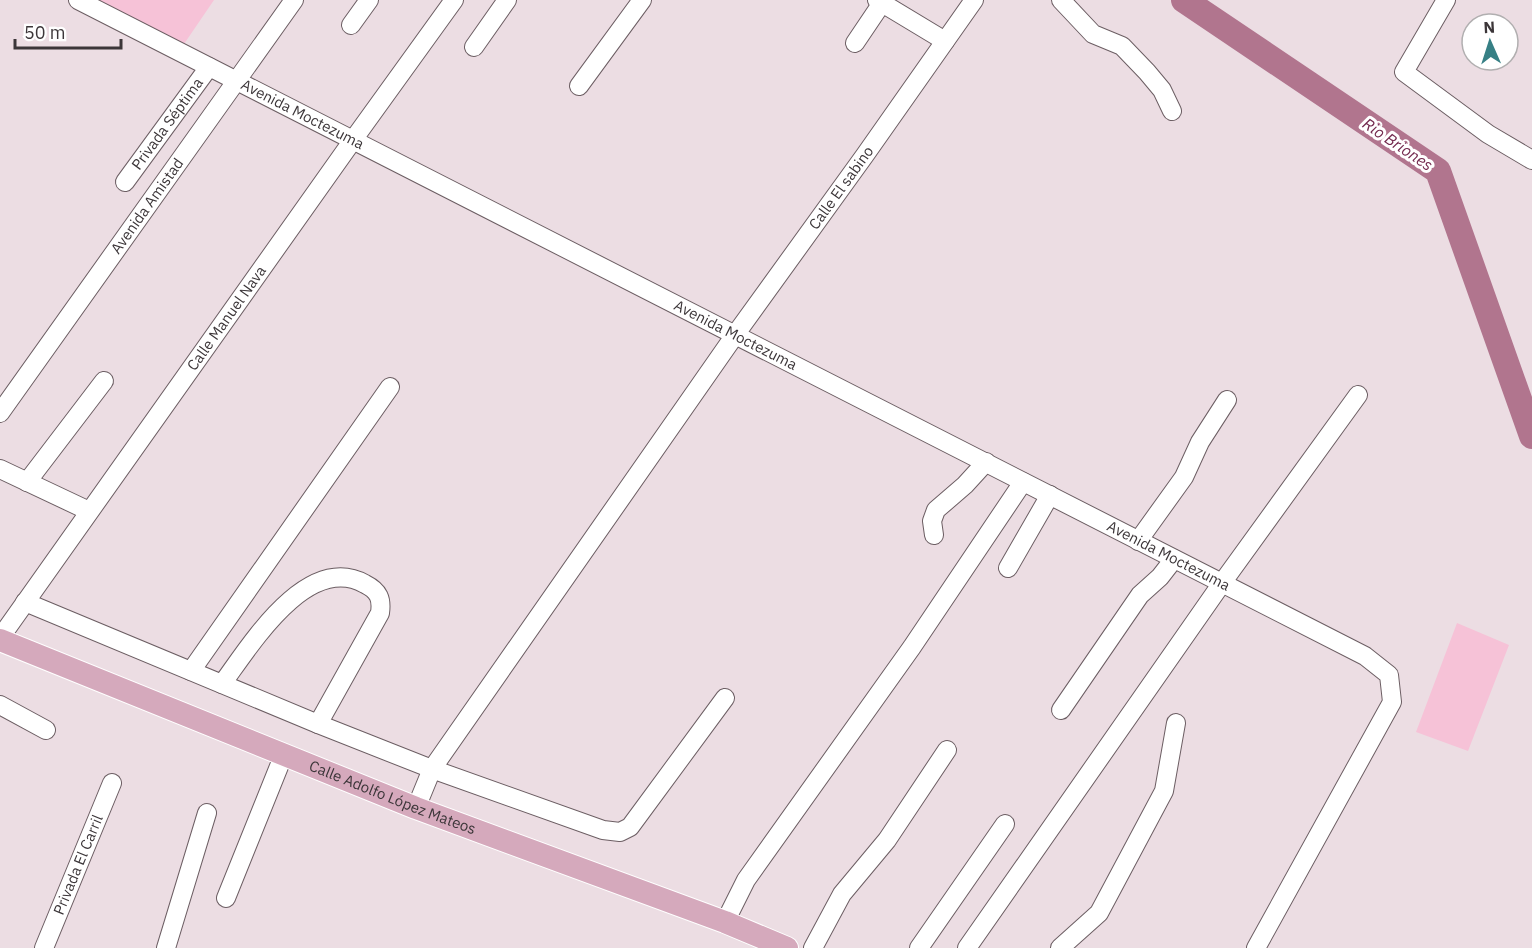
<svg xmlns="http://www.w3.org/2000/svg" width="1532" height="948" viewBox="0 0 1532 948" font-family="'IBM Plex Sans',sans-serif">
  <rect width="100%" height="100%" fill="#ecdde3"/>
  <!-- green -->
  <path fill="#f6c2d7" d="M98,0H214L184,44Z
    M1457,623L1509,645L1468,751L1416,732Z"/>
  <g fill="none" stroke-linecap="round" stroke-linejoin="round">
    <!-- river -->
    <path stroke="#b1758e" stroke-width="26" d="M1184,0L1438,171L1532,436"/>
    <defs>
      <g id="minor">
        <path id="s1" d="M78,0L1365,656L1389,675L1392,702L1256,948"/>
        <path d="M877,0L945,41"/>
        <path d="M1061,0L1093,34L1122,46L1147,72L1162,90L1172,111"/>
        <path d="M1446,0L1404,72L1488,134L1532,160"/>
        <path d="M351,25L369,0"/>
        <path d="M855,43L884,0"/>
        <path d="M474,47L507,0"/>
        <path d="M579,86L642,0"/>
        <path id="s2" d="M125,182L209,67"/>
        <path id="s3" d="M0,413L294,0"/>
        <path d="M0,469L89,511"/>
        <path d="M27,482L104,381"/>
        <path d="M934,535L932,521L936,510L965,485L986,462"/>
        <path d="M1138,541L1184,477L1200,442L1227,400"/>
        <path d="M1008,568L1050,495"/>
        <path d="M25,602L318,724L432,769L603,830L620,832L630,827L725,698"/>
        <path id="s4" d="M0,638L353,140L454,0"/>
        <path d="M191,671L390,387"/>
        <path d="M222,684C250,646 307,552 365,584C379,591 382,599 380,613L318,724"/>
        <path d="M0,705L46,730"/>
        <path d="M1061,710L1140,595L1160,577L1174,559"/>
        <path id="s5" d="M416,808L432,769L735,335L865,155L974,0"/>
        <path d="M226,898L284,754"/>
        <path d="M725,922L746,880L912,647L1023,482"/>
        <path id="s6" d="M44,948L112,783"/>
        <path d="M166,948L207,813"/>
        <path d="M813,948L842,894L887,840L947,750"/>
        <path d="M919,948L1005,824"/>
        <path d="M967,948L1222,583L1358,395"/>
        <path d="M1060,948L1099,913L1164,791L1176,723"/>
      </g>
      <g id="major">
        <path id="s7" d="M0,640L416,808L725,922L787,948"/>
      </g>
    </defs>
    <!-- minor casing -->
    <use href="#minor" stroke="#6c5e63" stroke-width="20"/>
    <!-- major casing -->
    <use href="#major" stroke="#fff" stroke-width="24"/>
    <!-- minor -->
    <use href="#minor" stroke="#fff" stroke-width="18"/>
    <!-- major -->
    <use href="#major" stroke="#d5a9bc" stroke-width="22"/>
  </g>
  <g text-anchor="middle" stroke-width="6" stroke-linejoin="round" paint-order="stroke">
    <!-- street labels -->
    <g font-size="15" fill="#3c3639" stroke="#fff">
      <text dy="5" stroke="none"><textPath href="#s1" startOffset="252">Avenida Moctezuma</textPath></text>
      <text dy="5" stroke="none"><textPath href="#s2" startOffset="72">Privada Séptima</textPath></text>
      <text dy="5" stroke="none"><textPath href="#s5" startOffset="753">Calle El sabino</textPath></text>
      <text dy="5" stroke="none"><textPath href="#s3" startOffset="254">Avenida Amistad</textPath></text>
      <text dy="5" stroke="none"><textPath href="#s4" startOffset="392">Calle Manuel Nava</textPath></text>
      <text dy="5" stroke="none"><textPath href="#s1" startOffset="738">Avenida Moctezuma</textPath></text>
      <text dy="5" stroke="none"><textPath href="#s1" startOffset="1224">Avenida Moctezuma</textPath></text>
      <text dy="5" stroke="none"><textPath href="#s7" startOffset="423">Calle Adolfo López Mateos</textPath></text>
      <text dy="5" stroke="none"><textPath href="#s6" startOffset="90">Privada El Carril</textPath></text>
    </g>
    <!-- water labels -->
    <g font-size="16" font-style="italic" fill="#73294e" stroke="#fff">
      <text transform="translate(1398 144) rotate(34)" y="6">Rio Briones</text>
    </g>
  </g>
  <!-- north arrow -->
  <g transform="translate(1490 42) rotate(357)"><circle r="28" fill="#ffffff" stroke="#b1afb0" stroke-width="1.5"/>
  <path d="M0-4.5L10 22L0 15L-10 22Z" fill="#378085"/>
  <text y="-9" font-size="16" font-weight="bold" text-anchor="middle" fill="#3c3639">N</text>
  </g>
  <!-- scale -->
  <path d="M15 39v9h106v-9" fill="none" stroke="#3c3639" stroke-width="3"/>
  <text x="24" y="39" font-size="18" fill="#3c3639" stroke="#ffffff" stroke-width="4.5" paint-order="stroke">50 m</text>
</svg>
